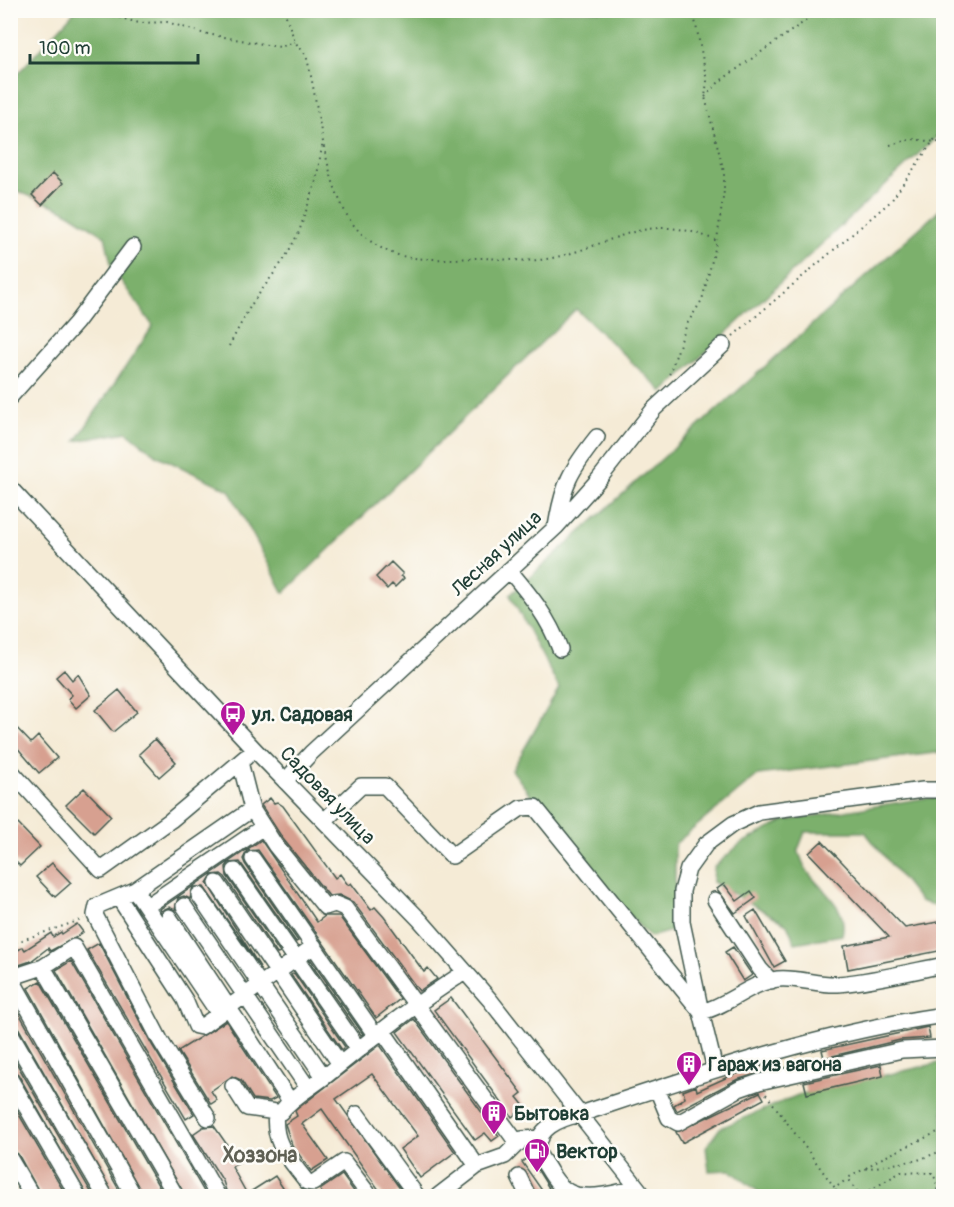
<svg xmlns="http://www.w3.org/2000/svg" width="954" height="1207" viewBox="0 0 954 1207" font-family="Pangolin,sans-serif">
  <rect width="100%" height="100%" fill="#fdfcf7"/>
  <filter id="ink" filterUnits="userSpaceOnUse"><feTurbulence type="fractalNoise" baseFrequency=".0167" numOctaves="2"/><feDisplacementMap in="SourceGraphic" scale="12" xChannelSelector="R" yChannelSelector="G"/><feConvolveMatrix kernelMatrix="1 2 1 2 8 2 1 2 1" color-interpolation-filters="sRGB"/></filter>
  <filter id="wash" filterUnits="userSpaceOnUse"><feTurbulence type="fractalNoise" baseFrequency=".008" numOctaves="4" result="noise"/><feDisplacementMap in="SourceGraphic" scale="24" xChannelSelector="R" yChannelSelector="G"/><feGaussianBlur stdDeviation="1.35" result="paint"/><feColorMatrix in="noise" values="0 0 0 0 0 0 0 0 0 0 0 0 0 0 0 0 0 1.4 0 .05"/><feComposite in="paint" operator="in"/></filter>
  <g filter="url(#wash)">
    <rect width="100%" height="100%" fill="#f5ebd6"/>
    <!-- forest -->
    <path fill="#7cb06c" stroke="#4e7650" stroke-width="1.5" d="M75,11H943V131L663,392L576,309L284,593L229,490L156,455L127,432L76,441L153,326L112,268L105,236L64,210L10,188V82Z
      M943,207V752L758,775L675,844V930L650,937L591,877L512,770L559,688L510,595Z
      M925,798H943V908L920,901L865,832H805L798,850C801,857 803,866 808,872C822,892 849,907 842,935L795,943L787,924L713,882L714,867L740,844L784,821Z
      M943,1062V1196H764L730,1170L709,1171L706,1147L720,1128L798,1095Z"/>
    <g id="blocks">
      <!-- building -->
      <path fill="#d7a090" d="M53,173L63,183L42,205L32,195Z
        M391,562L403,574L401,576L404,578L395,587L392,584L387,589L376,577Z
        M64,670L72,680L78,674L91,695L76,708L68,699L72,695L56,677Z
        M119,690L137,712L113,732L95,710Z
        M10,721L31,743L38,736L57,758L39,773L15,745L10,749Z
        M155,739L176,762L159,777L139,754Z
        M84,788L111,816L94,833L66,805Z
        M270,798L274,803L277,802L283,806L335,878L340,874L348,885L351,883L371,910L375,907L384,917L424,972L428,968L437,979L419,991L353,902L339,895L329,896L283,839L261,805Z
        M18,824L40,847L20,866L10,856V831Z
        M261,840L317,922L325,916H339L400,999L376,1018L258,850L247,851L243,859L245,864L298,941L296,942L240,862L229,863L226,867L227,876L280,953L277,954L225,877L221,874L212,875L207,883L260,967L204,887H193L190,899L184,896L178,898L175,910L169,907L161,911L160,909Z
        M822,841L905,928L944,921V950L848,969L844,946L889,937L809,853Z
        M52,863L71,883L55,897L36,877Z
        M724,884L737,901L751,891L756,898L735,913L717,889Z
        M755,910L785,961L774,967L746,916Z
        M77,924L83,932L75,938L50,951L48,948L31,961L10,968V955L23,947L25,950L51,933L53,937L61,932L62,934Z
        M99,943L152,1045L194,1114L186,1119L87,950Z
        M733,947L752,975L743,981L725,952Z
        M311,960L363,1034L361,1035L309,961Z
        M71,961L207,1197H186L56,970Z
        M294,973L345,1047L342,1050L291,975Z
        M40,981L165,1197H144L28,988Z
        M451,998L522,1093L517,1097L525,1107L512,1117L434,1010Z
        M10,999H11L123,1197H115L18,1027L10,1022Z
        M414,1019L499,1136L492,1141L485,1133L475,1140L397,1032Z
        M226,1021L276,1098L270,1101L253,1099L241,1080L232,1076L211,1091L217,1100L211,1104L178,1051Z
        M928,1027L930,1038L900,1040L824,1058L822,1050Z
        M380,1045L455,1152L420,1178L400,1149L418,1136L372,1074L336,1099L401,1190L392,1197H384L322,1109L302,1124L328,1160L311,1171L292,1145L285,1124L297,1116L295,1111L297,1109Z
        M10,1052L94,1197H88L18,1074L10,1069Z
        M769,1064L770,1070L736,1080L677,1111L674,1105L685,1098L683,1091L696,1086L697,1091L730,1076Z
        M881,1065L883,1076L807,1094L804,1082Z
        M760,1092L764,1099L682,1143L676,1132Z
        M10,1099L67,1197H42L18,1154L10,1149Z
        M214,1126L239,1162L232,1167L247,1194L275,1176L289,1197H228L223,1181L193,1134L203,1127Z
        M529,1156L549,1188L543,1192L522,1162Z
        M342,1175L358,1197H325L320,1190Z"/>
    </g>
  </g>
  <g filter="url(#ink)">
    <use href="#blocks" fill-opacity="0" stroke="#3f574c" stroke-width="1.5"/>
    <g fill="none" stroke-linecap="round" stroke-linejoin="round">
      <defs>
        <path id="minor" d="M10,397L76,323L133,247
          M10,488L255,750L420,920L490,1000L644,1196
          M556,527C563,484 570,471 597,437
          M509,570C530,595 549,618 560,649
          M240,762L252,809L275,845L325,907L335,904L345,908L518,1144
          M10,770L101,870L171,820L246,757
          M285,781L311,753L556,527L599,479L654,409L723,345
          M944,790H923L759,812L733,824L706,844L688,869L682,891V922L701,1012C728,1006 749,983 778,979C796,977 818,985 838,984C873,981 909,972 944,965
          M324,821L361,786H385L452,856L521,808L535,807L701,1012L715,1069
          M253,859L376,1036
          M235,871L359,1050
          M217,883L340,1064
          M135,890L219,1014
          M199,895L324,1077
          M119,898L185,1000L196,1026L201,1027L314,946
          M715,900L760,969L771,981
          M147,906L263,827
          M184,906L308,1088
          M169,917L290,1101
          M43,967L176,1196
          M10,978L43,967L74,947L218,1196
          M11,978L134,1196
          M382,1030L477,1166
          M10,1032L105,1196
          M10,1079L78,1196
          M233,1086L247,1108L276,1112
          M657,1089L669,1118L678,1123L739,1089L759,1082L902,1050L944,1048
          M357,1114L417,1196
          M208,1118L160,1040L95,915L97,906L135,890L252,809
          M10,1159L32,1196
          M519,1177L528,1196
          M637,1188C619,1192 597,1199 577,1195C564,1192 557,1183 550,1172C547,1166 540,1158 538,1152C534,1129 561,1118 578,1115C698,1075 818,1033 944,1015
          M370,1196L344,1162L313,1183L307,1182C289,1158 272,1144 276,1112H281C293,1096 311,1088 327,1075C372,1038 416,1003 465,972
          M438,1196L477,1166L505,1156L522,1139L541,1138"/>
      </defs>
      <!-- minor casing -->
      <use href="#minor" stroke="#3f574c" stroke-width="18"/>
      <!-- path -->
      <path stroke="#3f574c" stroke-width="2" stroke-dasharray="1.5 4.5" stroke-linecap="butt" d="M284,10L295,42L306,55C320,107 321,169 348,217C358,234 379,250 398,255C425,262 456,258 484,258C506,259 530,263 552,258C618,244 646,209 717,241L702,300L687,324L668,378
        M693,10L707,81L705,97L724,172V191L717,240
        M96,11L139,23L167,22L202,33L273,46L280,47L295,42
        M705,97L720,81L821,10
        M890,145L912,139L944,143
        M733,336L891,201L934,140L944,133
        M229,346L251,305L285,258L299,232L316,181L323,141
        M10,944L84,919
        M766,1094L835,1188
        M866,1168L876,1161L944,1129
        M838,1196L835,1188L847,1179
        M938,1196L936,1180L932,1173L901,1172L860,1196L848,1178L864,1169L918,1160L944,1150"/>
      <!-- minor -->
      <use href="#minor" stroke="#fff" stroke-width="15"/>
    </g>
  </g>
  <!-- icons -->
  <defs>
    <symbol id="bus-pin" viewBox="-11 -11 22 30"><path d="M0 17L-7.5 6A9.5 9.5 0 1 1 7.5 6Z" fill="#b5179e" stroke="#fdfcf7"/><path d="M-5-6H5V4H4V6H2V4H-2V6H-4V4H-5ZM-3.5-4V0h7V-4ZM-3.5 1.2v1.5H-2V1.2ZM2 1.2v1.5H3.5V1.2Z" fill="#fff"/></symbol>
    <symbol id="building-pin" viewBox="-11 -11 22 30"><path d="M0 17L-7.5 6A9.5 9.5 0 1 1 7.5 6Z" fill="#b5179e" stroke="#fdfcf7"/><path d="M-4-6H4V6H1V3H-1V6H-4ZM-2.5-4.3h1.7v1.8h-1.7ZM.8-4.3h1.7v1.8H.8ZM-2.5-1h1.7V.8h-1.7ZM.8-1h1.7V.8H.8Z" fill="#fff"/></symbol>
    <symbol id="fuel-pin" viewBox="-11 -11 22 30"><path d="M0 17L-7.5 6A9.5 9.5 0 1 1 7.5 6Z" fill="#b5179e" stroke="#fdfcf7"/><path d="M-5.5-6h7V0h2V4h1.3V-2.5L3-4.5l.8-.8L6-3V5H2.5V1h-1V6h-7ZM-4.2-4.7v3.2H.2V-4.7Z" fill="#fff"/></symbol>
  </defs>
  <g fill-rule="evenodd">
    <use href="#bus-pin" x="218" y="699" width="30" height="40"/>
    <use href="#building-pin" x="674" y="1049" width="30" height="40"/>
    <use href="#building-pin" x="479" y="1098" width="30" height="40"/>
    <use href="#fuel-pin" x="522" y="1136" width="30" height="40"/>
  </g>
  <g text-anchor="middle" stroke-width="5" stroke-linejoin="round" paint-order="stroke">
    <!-- street labels -->
    <g font-size="20" fill="#1f3d34" stroke="#fdfcf7">
      <text transform="translate(496 553) rotate(-43)" y="7">Лесная улица</text>
      <text transform="translate(328 795) rotate(46)" y="7">Садовая улица</text>
    </g>
    <!-- poi labels -->
    <g font-size="20" font-weight="bold" fill="#1f3d34" stroke="#fdfcf7" text-anchor="start">
      <text x="252" y="721">ул. Садовая</text>
      <text x="708" y="1071">Гараж из вагона</text>
      <text x="514" y="1120">Бытовка</text>
      <text x="556" y="1158">Вектор</text>
    </g>
    <!-- neighbourhood labels -->
    <g font-size="21" font-weight="bold" fill="#5f6054" stroke="#fdfcf7">
      <text x="260" y="1162">Хоззона</text>
    </g>
  </g>
  <!-- margin -->
  <rect width="954" height="1207" fill="none" stroke="#fdfcf7" stroke-width="36"/>
  <!-- scale -->
  <path d="M30 54v9h168v-9" fill="none" stroke="#1f3d34" stroke-width="3"/>
  <text x="39" y="54" font-size="18" fill="#1f3d34" stroke="#fdfcf7" stroke-width="4.5" paint-order="stroke">100 m</text>
</svg>
